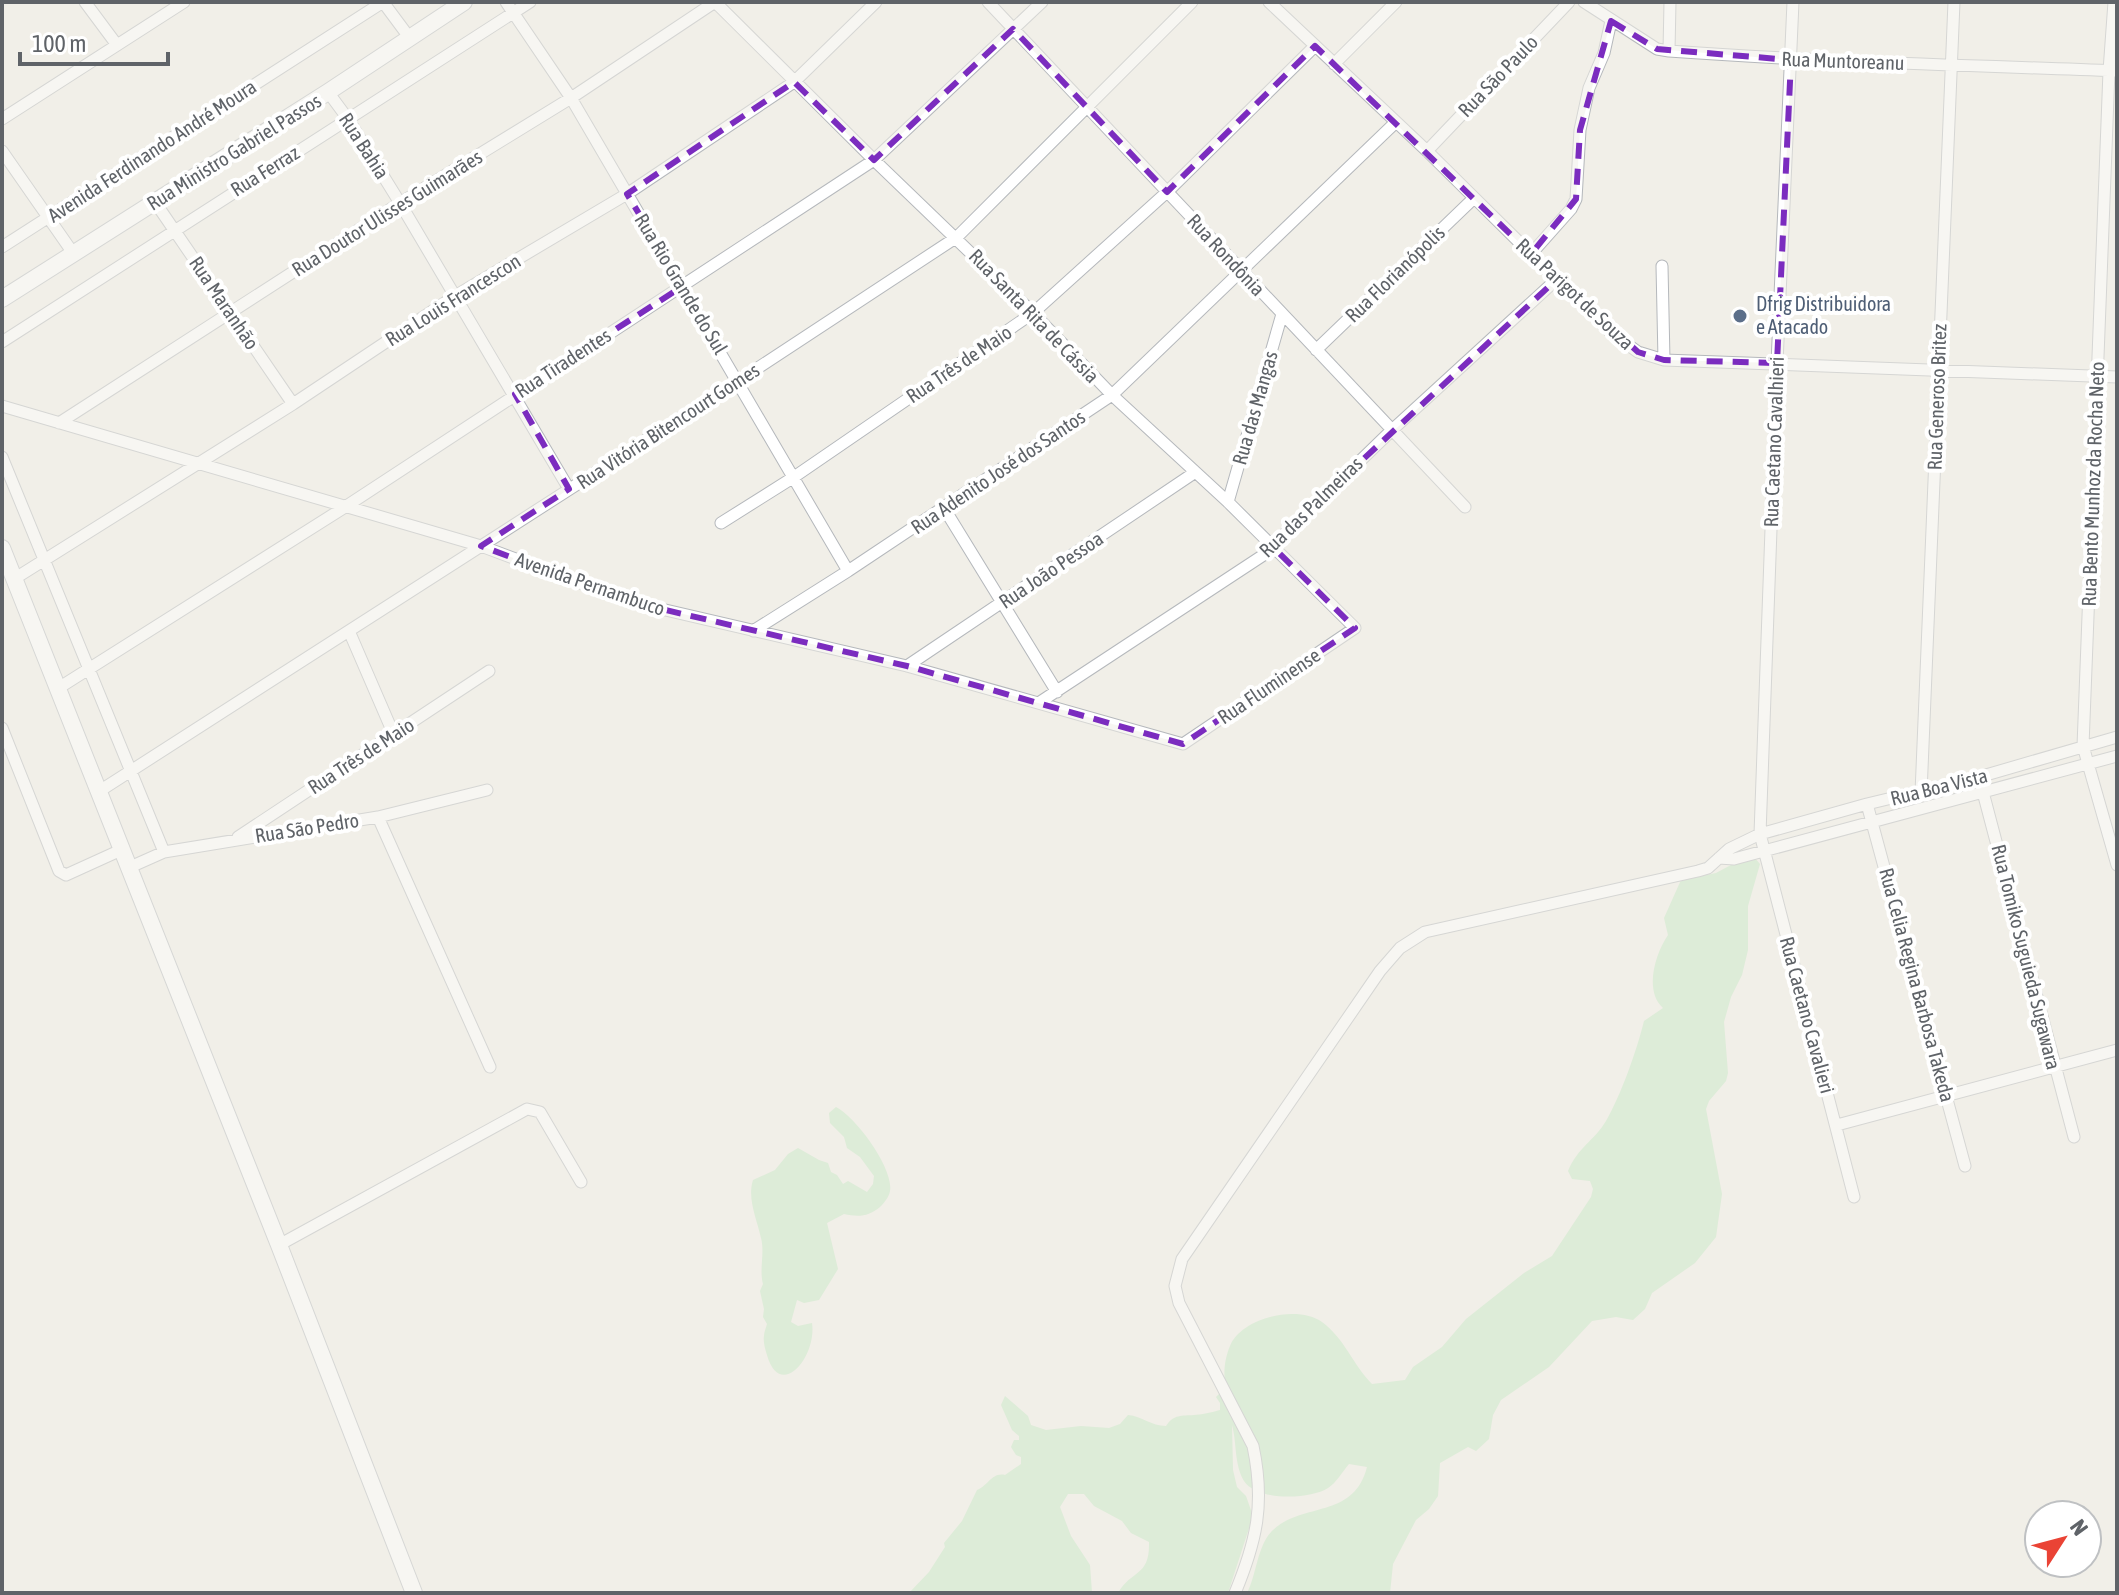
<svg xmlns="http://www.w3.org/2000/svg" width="2119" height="1595" viewBox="0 0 2119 1595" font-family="'Asap Condensed',sans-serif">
  <rect width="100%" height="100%" fill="#f1efe8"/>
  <!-- green -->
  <path fill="#c5e8c5" d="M1746,857H1754L1760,864L1748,906V950L1742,975L1731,997L1724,1022L1728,1073L1726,1081L1709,1101L1706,1109L1722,1194L1716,1237L1695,1263L1652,1293L1645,1309L1633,1320L1616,1317L1592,1321L1549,1367L1501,1400L1493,1415L1489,1439L1476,1451L1468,1447L1440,1463L1438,1496L1429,1509L1416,1520L1393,1564L1390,1593H1247C1257,1574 1257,1545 1273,1530C1303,1502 1354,1519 1367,1467L1349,1464C1343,1471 1336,1483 1328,1488C1309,1500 1257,1501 1244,1481C1234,1464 1237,1443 1232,1425L1233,1470L1237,1487L1246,1496L1253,1516L1228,1593H1118C1132,1569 1150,1577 1149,1542L1131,1533L1122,1521L1094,1506L1084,1494H1068L1060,1507L1071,1536L1090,1565L1092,1593H909L929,1572L945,1547L944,1543L962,1521L977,1490C988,1486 992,1472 1005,1475L1021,1464V1457L1016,1455L1011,1447L1014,1440H1019V1436L1012,1430L1001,1405L1005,1396L1028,1416L1031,1425L1046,1430L1081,1426L1109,1428L1120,1424L1128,1415C1142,1416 1151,1426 1166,1426C1174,1414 1182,1416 1194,1415C1200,1415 1213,1412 1220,1410V1403L1216,1397L1220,1393L1225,1396L1231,1419C1227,1393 1219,1372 1230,1346C1241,1318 1297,1304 1322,1322C1345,1339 1353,1365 1372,1384L1405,1380L1413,1367L1442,1347L1466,1319L1524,1273L1552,1256L1591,1197L1593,1189L1590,1181L1572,1179L1568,1171C1578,1147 1594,1141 1606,1121C1621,1095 1637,1050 1644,1021L1663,1008C1644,991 1655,954 1668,935L1664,918L1681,880L1716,873Z
    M836,1107C856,1117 894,1169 890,1191C889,1197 884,1203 880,1207C868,1217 858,1217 844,1214L827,1223L838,1269L819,1300L804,1303L797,1300L791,1322L798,1326L812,1323C817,1357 780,1401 767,1355C765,1349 763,1341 764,1336C764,1332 766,1328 767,1324L763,1317L764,1309L760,1291L763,1284C759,1269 765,1253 761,1238C757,1219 747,1199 753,1180L775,1170L788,1154L798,1148L819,1160L828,1163L831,1172L837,1175L843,1184L848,1181L867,1192L873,1184L874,1176L860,1157L847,1148L844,1137L830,1123L829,1113Z"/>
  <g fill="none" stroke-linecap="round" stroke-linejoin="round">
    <defs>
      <path id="minor" d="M85,2L117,45
        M383,2L409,37
        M506,2L571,98L848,571
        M988,2L1465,507
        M1269,2L1427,151L1610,332L1638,352L1664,360L2117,377
        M1584,2L1657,49L1669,51C1818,62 1967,65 2117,71
        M1793,2L1777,363L1760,834L1854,1197
        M2114,2L2109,71L2083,746L2117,865
        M1669,51L1670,2
        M1334,64L1396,2
        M328,92L348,119L400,203L569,489
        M2,119L184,2
        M2,151L73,253
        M1427,151L1569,2
        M155,202L293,404
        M2,247L383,2
        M1531,254L1571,209L1576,199L1580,130L1589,88L1604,53L1611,21
        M1662,266L1664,360
        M2,342L530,2
        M1316,350L1473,199
        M2,406L481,546L631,602L907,666L1183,744L1355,628L1228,502L1112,395L1033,313L874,160L715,2
        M59,423L400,203L571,98L715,2
        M2,457L164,852
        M1228,502L1282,314
        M944,508L1057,692
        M721,523L794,477L1033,313L1167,192L1315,46
        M14,579L293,404L455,296L627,194L794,82L876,2
        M349,631L394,735
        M753,631L848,571L1112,395L1396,122
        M907,666L1194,473
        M57,689L345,507L874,160L1042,2
        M1040,702L1262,556L1392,430L1557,279
        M2,728L59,871L66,875L121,850
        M1979,777L2074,1137
        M98,792L738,381L957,237L1192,2
        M1921,793L1954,2
        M1867,804L1965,1166
        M378,817L490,1067
        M238,837L489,671
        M1719,858L1734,859L2117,756
        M128,868L164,852L378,817L487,790
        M1837,1125L2117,1050
        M279,1245L527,1109L540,1112L581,1182
        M1235,1593C1257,1540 1265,1503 1253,1446L1179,1303L1175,1286L1182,1259L1380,971L1400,948L1425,932L1698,871L1708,868L1729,849L1760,834L1867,804L1979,777L2117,737"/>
      <path id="secondary" d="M2,299L328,92L464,2
        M2,548L279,1245L414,1593"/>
    </defs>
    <!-- minor casing -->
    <use href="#minor" stroke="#b5b8bc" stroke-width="13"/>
    <!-- secondary casing -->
    <use href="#secondary" stroke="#b6babf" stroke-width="18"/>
    <!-- minor -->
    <use href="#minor" stroke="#fff" stroke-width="11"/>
    <!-- secondary -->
    <use href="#secondary" stroke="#fff" stroke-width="16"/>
  </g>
  <!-- marked area -->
  <path d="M0 0H2119V1595H0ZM1611,21L1657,49L1791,60L1777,363L1664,360L1638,352L1557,279L1271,545L1355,628L1183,744L907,666L631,602L481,546L569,489L515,394L683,286L627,194L794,82L874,160L1013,29L1167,192L1315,46L1531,254L1576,199L1580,130Z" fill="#f1efe8" fill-opacity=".55" fill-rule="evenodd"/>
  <path fill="none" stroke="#7b2cbf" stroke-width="6" stroke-dasharray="16 10" stroke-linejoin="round" d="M1611,21L1657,49L1791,60L1777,363L1664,360L1638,352L1557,279L1271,545L1355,628L1183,744L907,666L631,602L481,546L569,489L515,394L683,286L627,194L794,82L874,160L1013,29L1167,192L1315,46L1531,254L1576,199L1580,130Z"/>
  <!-- markers -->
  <circle fill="#5c6f8a" stroke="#fff" stroke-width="3" cx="1740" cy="316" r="8"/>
  <g text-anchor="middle" stroke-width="8" stroke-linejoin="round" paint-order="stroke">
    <!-- street labels -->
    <g font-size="20" fill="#5f6368" stroke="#fff">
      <text transform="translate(1843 61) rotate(2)" y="7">Rua Muntoreanu</text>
      <text transform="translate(1498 76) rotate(-46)" y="7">Rua São Paulo</text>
      <text transform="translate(364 146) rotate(57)" y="7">Rua Bahia</text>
      <text transform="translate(152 151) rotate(-33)" y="7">Avenida Ferdinando André Moura</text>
      <text transform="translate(234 152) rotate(-32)" y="7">Rua Ministro Gabriel Passos</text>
      <text transform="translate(265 171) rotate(-32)" y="7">Rua Ferraz</text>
      <text transform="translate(387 213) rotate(-32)" y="7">Rua Doutor Ulisses Guimarães</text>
      <text transform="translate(1226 255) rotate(47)" y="7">Rua Rondônia</text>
      <text transform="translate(1395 274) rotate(-44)" y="7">Rua Florianópolis</text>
      <text transform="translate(681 284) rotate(59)" y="7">Rua Rio Grande do Sul</text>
      <text transform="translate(1575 294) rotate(43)" y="7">Rua Parigot de Souza</text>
      <text transform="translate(453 300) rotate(-32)" y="7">Rua Louis Francescon</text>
      <text transform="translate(224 303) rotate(56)" y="7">Rua Maranhão</text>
      <text transform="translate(1034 316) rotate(46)" y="7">Rua Santa Rita de Cássia</text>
      <text transform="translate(563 363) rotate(-33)" y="7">Rua Tiradentes</text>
      <text transform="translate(959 364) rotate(-34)" y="7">Rua Três de Maio</text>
      <text transform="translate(1937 397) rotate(-88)" y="7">Rua Generoso Britez</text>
      <text transform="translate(1255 408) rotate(-74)" y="7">Rua das Mangas</text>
      <text transform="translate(668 426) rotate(-33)" y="7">Rua Vitória Bitencourt Gomes</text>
      <text transform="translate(1774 442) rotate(-88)" y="7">Rua Caetano Cavalhieri</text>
      <text transform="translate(998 472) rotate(-34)" y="7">Rua Adenito José dos Santos</text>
      <text transform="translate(2093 484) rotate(-88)" y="7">Rua Bento Munhoz da Rocha Neto</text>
      <text transform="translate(1311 507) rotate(-44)" y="7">Rua das Palmeiras</text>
      <text transform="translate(1051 570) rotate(-34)" y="7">Rua João Pessoa</text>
      <text transform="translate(590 584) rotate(19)" y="7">Avenida Pernambuco</text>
      <text transform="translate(1269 686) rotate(-34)" y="7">Rua Fluminense</text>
      <text transform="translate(361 756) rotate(-33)" y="7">Rua Três de Maio</text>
      <text transform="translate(1939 787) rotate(-14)" y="7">Rua Boa Vista</text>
      <text transform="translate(307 828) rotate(-9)" y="7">Rua São Pedro</text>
      <text transform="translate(2026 957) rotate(76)" y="7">Rua Tomiko Suguieda Sugawara</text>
      <text transform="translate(1917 985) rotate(75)" y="7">Rua Celia Regina Barbosa Takeda</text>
      <text transform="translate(1807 1015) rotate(75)" y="7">Rua Caetano Cavalieri</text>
    </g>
    <!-- service labels -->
    <g font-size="20" fill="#4e5e75" stroke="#fff" text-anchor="start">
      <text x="1756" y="311">Dfrig Distribuidora<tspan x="1756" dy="23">e Atacado</tspan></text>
    </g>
  </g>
  <!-- border -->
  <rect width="2119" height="1595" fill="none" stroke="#5f6368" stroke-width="8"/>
  <!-- north arrow -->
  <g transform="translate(2063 1539) rotate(54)"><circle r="38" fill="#ffffff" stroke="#bfc1c3" stroke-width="2"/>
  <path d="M0-6L14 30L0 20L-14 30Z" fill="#ea4335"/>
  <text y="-12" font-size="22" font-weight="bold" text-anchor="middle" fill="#5f6368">N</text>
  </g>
  <!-- scale -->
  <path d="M20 52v12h148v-12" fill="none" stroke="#5f6368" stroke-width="4"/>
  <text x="32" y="52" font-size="24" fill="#5f6368" stroke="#ffffff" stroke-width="6" paint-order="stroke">100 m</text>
</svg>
